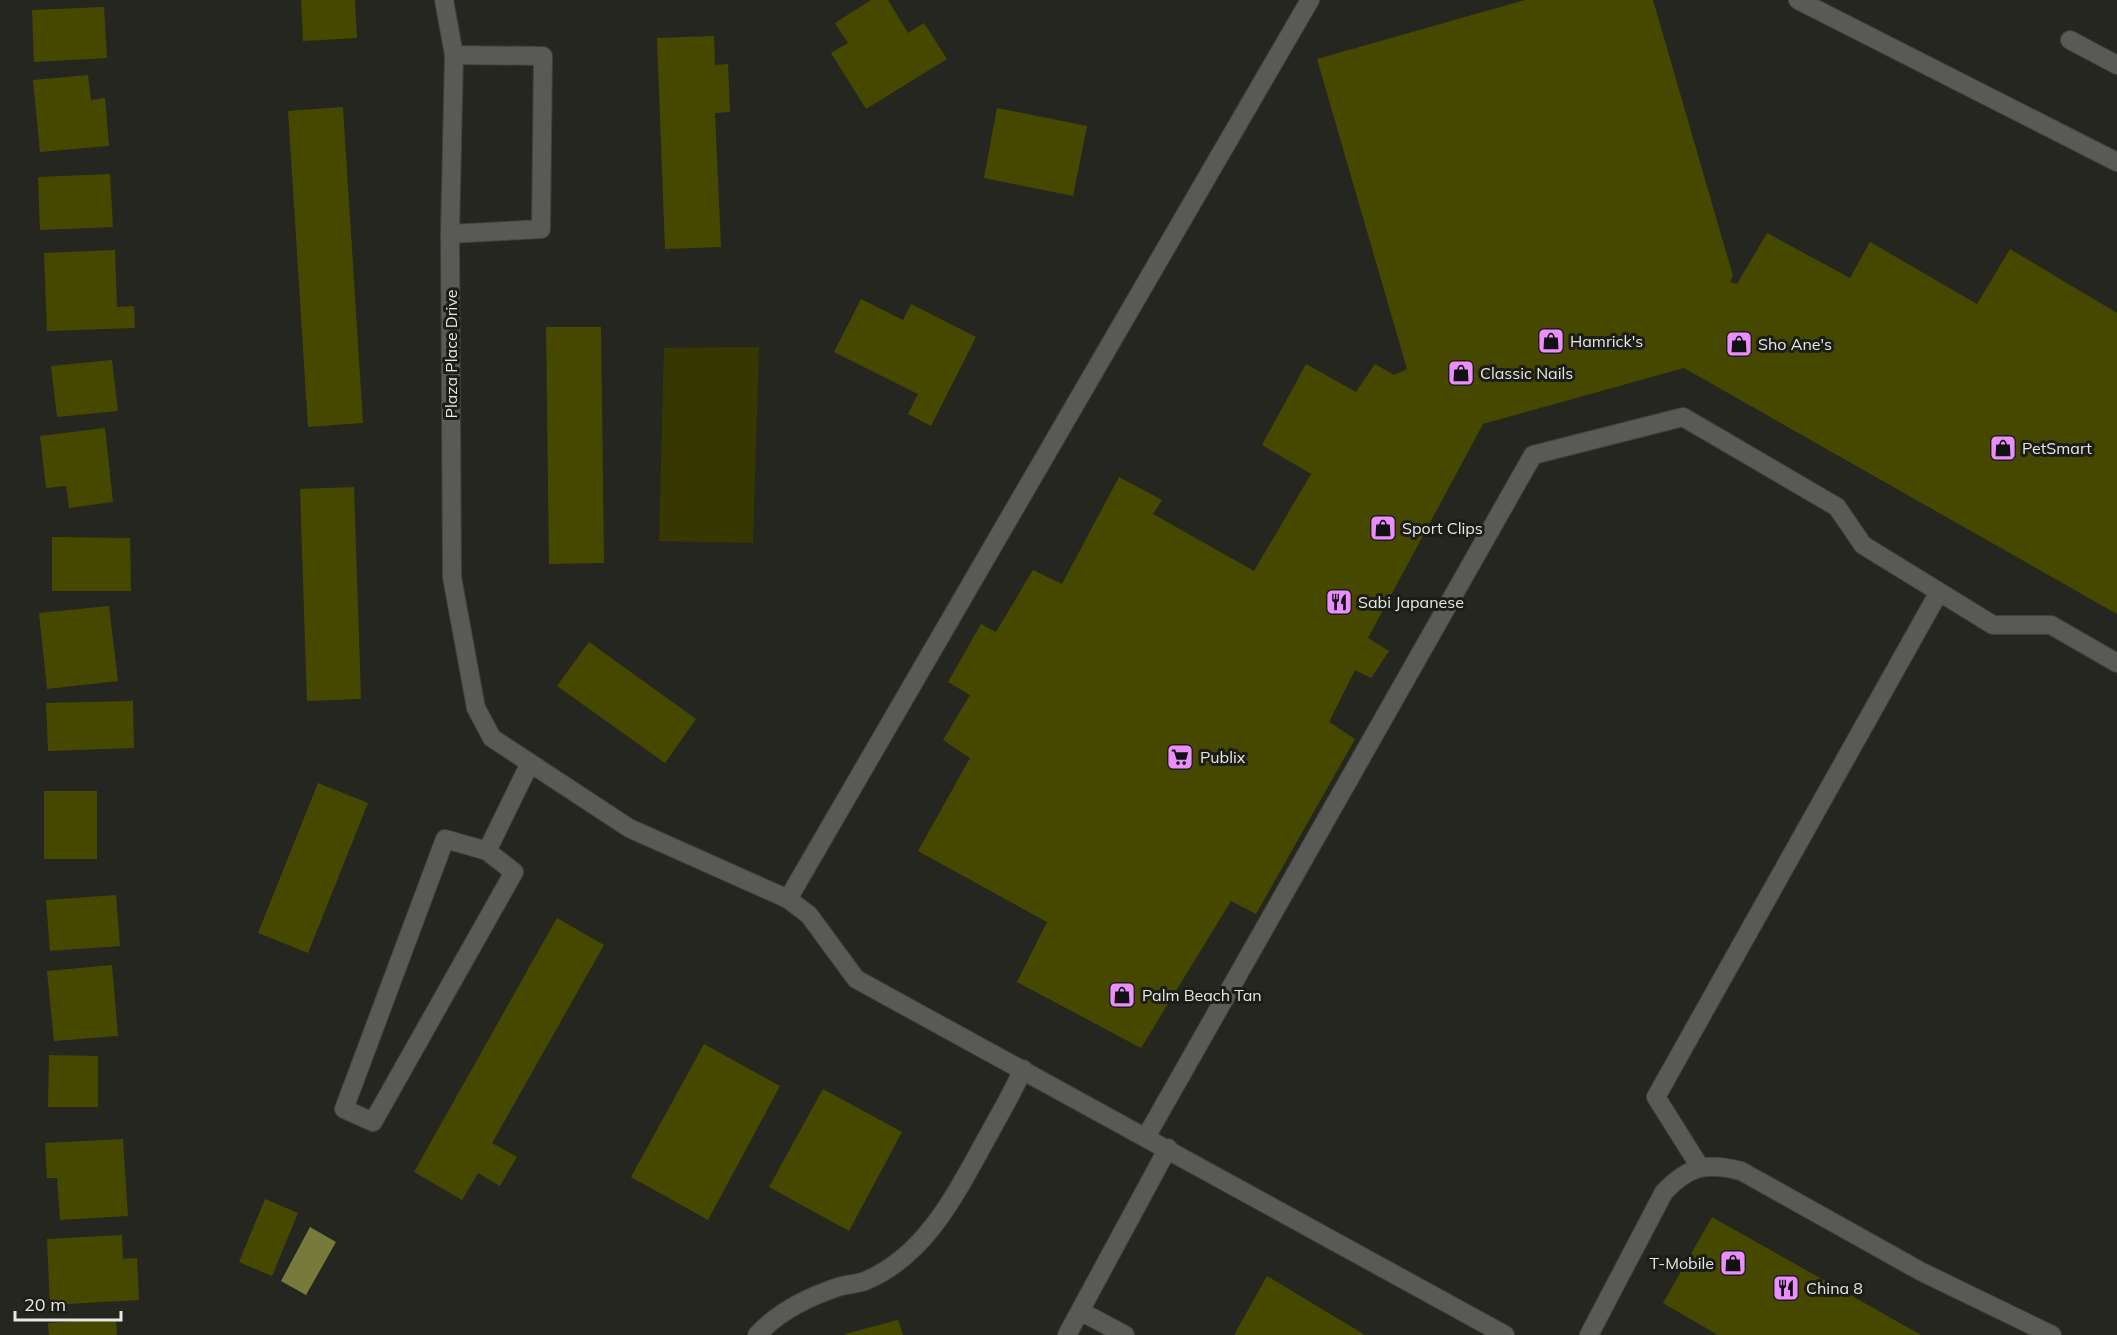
<svg xmlns="http://www.w3.org/2000/svg" width="2117" height="1335" viewBox="0 0 2117 1335" font-family="Mulish,sans-serif">
  <rect width="100%" height="100%" fill="#262620"/>
  <!-- green -->
  <path fill="#373800" d="M759,347L753,543L659,541L664,348Z"/>
  <!-- water -->
  <path fill="#777a3a" d="M310,1227L336,1242L306,1295L281,1281Z"/>
  <!-- building -->
  <path fill="#474800" d="M301,0H355L357,38L303,41Z
    M871,0H888L908,33L924,23L947,59L866,109L831,53L848,43L835,23Z
    M1525,0H1653L1733,276L1730,282L1737,284L1767,233L1850,278L1870,242L1977,304L2010,249L2117,313V614L1684,368L1483,424L1368,638L1389,651L1371,678L1355,670L1329,722L1355,739L1256,914L1231,901L1141,1048L1017,982L1047,922L918,851L970,758L943,740L970,695L948,682L981,624L996,632L1033,570L1062,584L1119,477L1162,500L1153,514L1254,571L1311,474L1262,445L1306,364L1356,392L1375,364L1394,375L1407,369L1317,59Z
    M104,7L107,58L34,62L32,10Z
    M714,36L715,65L728,64L730,112L715,113L721,247L665,249L657,38Z
    M88,75L91,100L105,98L109,146L40,152L33,80Z
    M343,107L363,423L308,427L288,111Z
    M997,108L1087,126L1073,196L984,178Z
    M110,174L113,227L40,230L38,177Z
    M115,250L117,307L134,306L135,328L47,331L44,253Z
    M861,299L903,320L911,304L976,337L931,426L908,414L918,394L834,352Z
    M546,327H601L604,563L549,564Z
    M112,360L118,411L57,417L51,366Z
    M105,428L113,502L69,508L66,486L46,488L40,436Z
    M354,487L361,699L307,701L300,489Z
    M52,537L130,538L131,591H52Z
    M109,606L118,681L47,689L39,613Z
    M589,642L696,719L665,763L557,686Z
    M133,701L134,748L48,751L46,703Z
    M318,783L368,803L308,953L258,933Z
    M44,791H97V859H44Z
    M116,895L120,946L50,951L46,900Z
    M557,918L604,945L492,1143L517,1157L500,1186L478,1173L462,1200L414,1172Z
    M112,965L118,1036L54,1041L47,971Z
    M704,1044L780,1086L708,1220L631,1177Z
    M49,1055L98,1056V1107H48Z
    M823,1089L902,1132L849,1231L769,1187Z
    M123,1139L128,1216L60,1220L57,1178H47L45,1143Z
    M265,1199L298,1213L272,1276L239,1262Z
    M1712,1217L1921,1335H1718L1663,1303Z
    M122,1235L123,1259L137,1258L139,1300L50,1305L47,1239Z
    M1267,1276L1365,1335H1234Z
    M116,1319L117,1335H49L48,1323Z
    M898,1320L903,1335H846L845,1334Z"/>
  <g fill="none" stroke-linecap="round" stroke-linejoin="round">
    <defs>
      <path id="lane" d="M1798,0L2117,162
        M450,234L541,229L543,56L454,55
        M476,708L492,738L629,828L788,899L809,915L856,979L1505,1335
        M487,851L514,872L373,1122L344,1109L445,839L487,851L530,763
        M788,899L1310,0
        M1146,1137L1533,455L1683,417L1837,507L1863,545L1993,625H2051L2117,663
        M1700,1167L1656,1097L1939,592
        M1080,1311L1125,1335
        M1067,1335L1168,1148
        M1589,1335L1664,1192C1689,1166 1706,1162 1741,1171L1922,1272L2052,1335"/>
      <path id="street" d="M444,0L454,55L450,234L452,577L476,708
        M2070,40L2117,65
        M757,1335C779,1311 808,1297 838,1287C847,1284 857,1284 865,1281C928,1255 958,1189 989,1134C1001,1112 1013,1092 1023,1069"/>
    </defs>
    <!-- lane casing -->
    <use href="#lane" stroke="#41413b" stroke-width="20"/>
    <!-- street casing -->
    <use href="#street" stroke="#41413b" stroke-width="20"/>
    <!-- lane -->
    <use href="#lane" stroke="#595a56" stroke-width="18"/>
    <!-- street -->
    <use href="#street" stroke="#595a56" stroke-width="18"/>
  </g>
  <!-- icons -->
  <defs>
    <symbol id="shop-square" viewBox="-11 -11 22 22"><rect x="-9" y="-9" width="18" height="18" rx="4" fill="#eb8dfc" stroke="#1c1d16"/><path d="M-5-2.5h2.3a2.7 3.5 0 0 1 5.4 0H5L5.5 6h-11ZM-1.5-2.5h3a1.5 2.3 0 0 0-3 0Z" fill="#111"/></symbol>
    <symbol id="restaurant-square" viewBox="-11 -11 22 22"><rect x="-9" y="-9" width="18" height="18" rx="4" fill="#eb8dfc" stroke="#1c1d16"/><path d="M-5-6h1v4h1v-4h1v4h1v-4h1v5L-1.5 .5V6h-2V.5L-5-1ZM5-6V6H3V1.5H1.5Q1.5-4 5-6Z" fill="#111"/></symbol>
    <symbol id="supermarket-square" viewBox="-11 -11 22 22"><rect x="-9" y="-9" width="18" height="18" rx="4" fill="#eb8dfc" stroke="#1c1d16"/><path d="M-6-5.5h2.5l.6 2H6L4.5 2H-2.5L-4.4-4H-6ZM-1.5 3.2a1.3 1.3 0 1 0 .1 0ZM3 3.2a1.3 1.3 0 1 0 .1 0Z" fill="#111"/></symbol>
  </defs>
  <g fill-rule="evenodd">
    <use href="#shop-square" x="1536" y="326" width="30" height="30"/>
    <use href="#shop-square" x="1724" y="329" width="30" height="30"/>
    <use href="#shop-square" x="1446" y="358" width="30" height="30"/>
    <use href="#shop-square" x="1988" y="433" width="30" height="30"/>
    <use href="#shop-square" x="1368" y="513" width="30" height="30"/>
    <use href="#restaurant-square" x="1324" y="587" width="30" height="30"/>
    <use href="#supermarket-square" x="1165" y="742" width="30" height="30"/>
    <use href="#shop-square" x="1107" y="980" width="30" height="30"/>
    <use href="#shop-square" x="1718" y="1248" width="30" height="30"/>
    <use href="#restaurant-square" x="1771" y="1273" width="30" height="30"/>
  </g>
  <g text-anchor="middle" stroke-width="6" stroke-linejoin="round" paint-order="stroke">
    <!-- poi labels -->
    <g font-size="16" fill="#e7e7e3" stroke="#1c1d16" text-anchor="start">
      <text x="1570" y="347">Hamrick's</text>
      <text x="1758" y="350">Sho Ane's</text>
      <text x="1480" y="379">Classic Nails</text>
      <text x="2022" y="454">PetSmart</text>
      <text x="1402" y="534">Sport Clips</text>
      <text x="1358" y="608">Sabi Japanese</text>
      <text x="1200" y="763">Publix</text>
      <text x="1142" y="1001">Palm Beach Tan</text>
      <text x="1714" y="1269" text-anchor="end">T-Mobile</text>
      <text x="1806" y="1294">China 8</text>
    </g>
    <!-- street labels -->
    <g font-size="16" fill="#e7e7e3" stroke="#1c1d16">
      <text transform="translate(451 354) rotate(-90)" y="6">Plaza Place Drive</text>
    </g>
  </g>
  <!-- scale -->
  <path d="M15 1311v9h106v-9" fill="none" stroke="#e7e7e3" stroke-width="3"/>
  <text x="24" y="1311" font-size="18" fill="#e7e7e3" stroke="#1c1d16" stroke-width="4.5" paint-order="stroke">20 m</text>
</svg>
